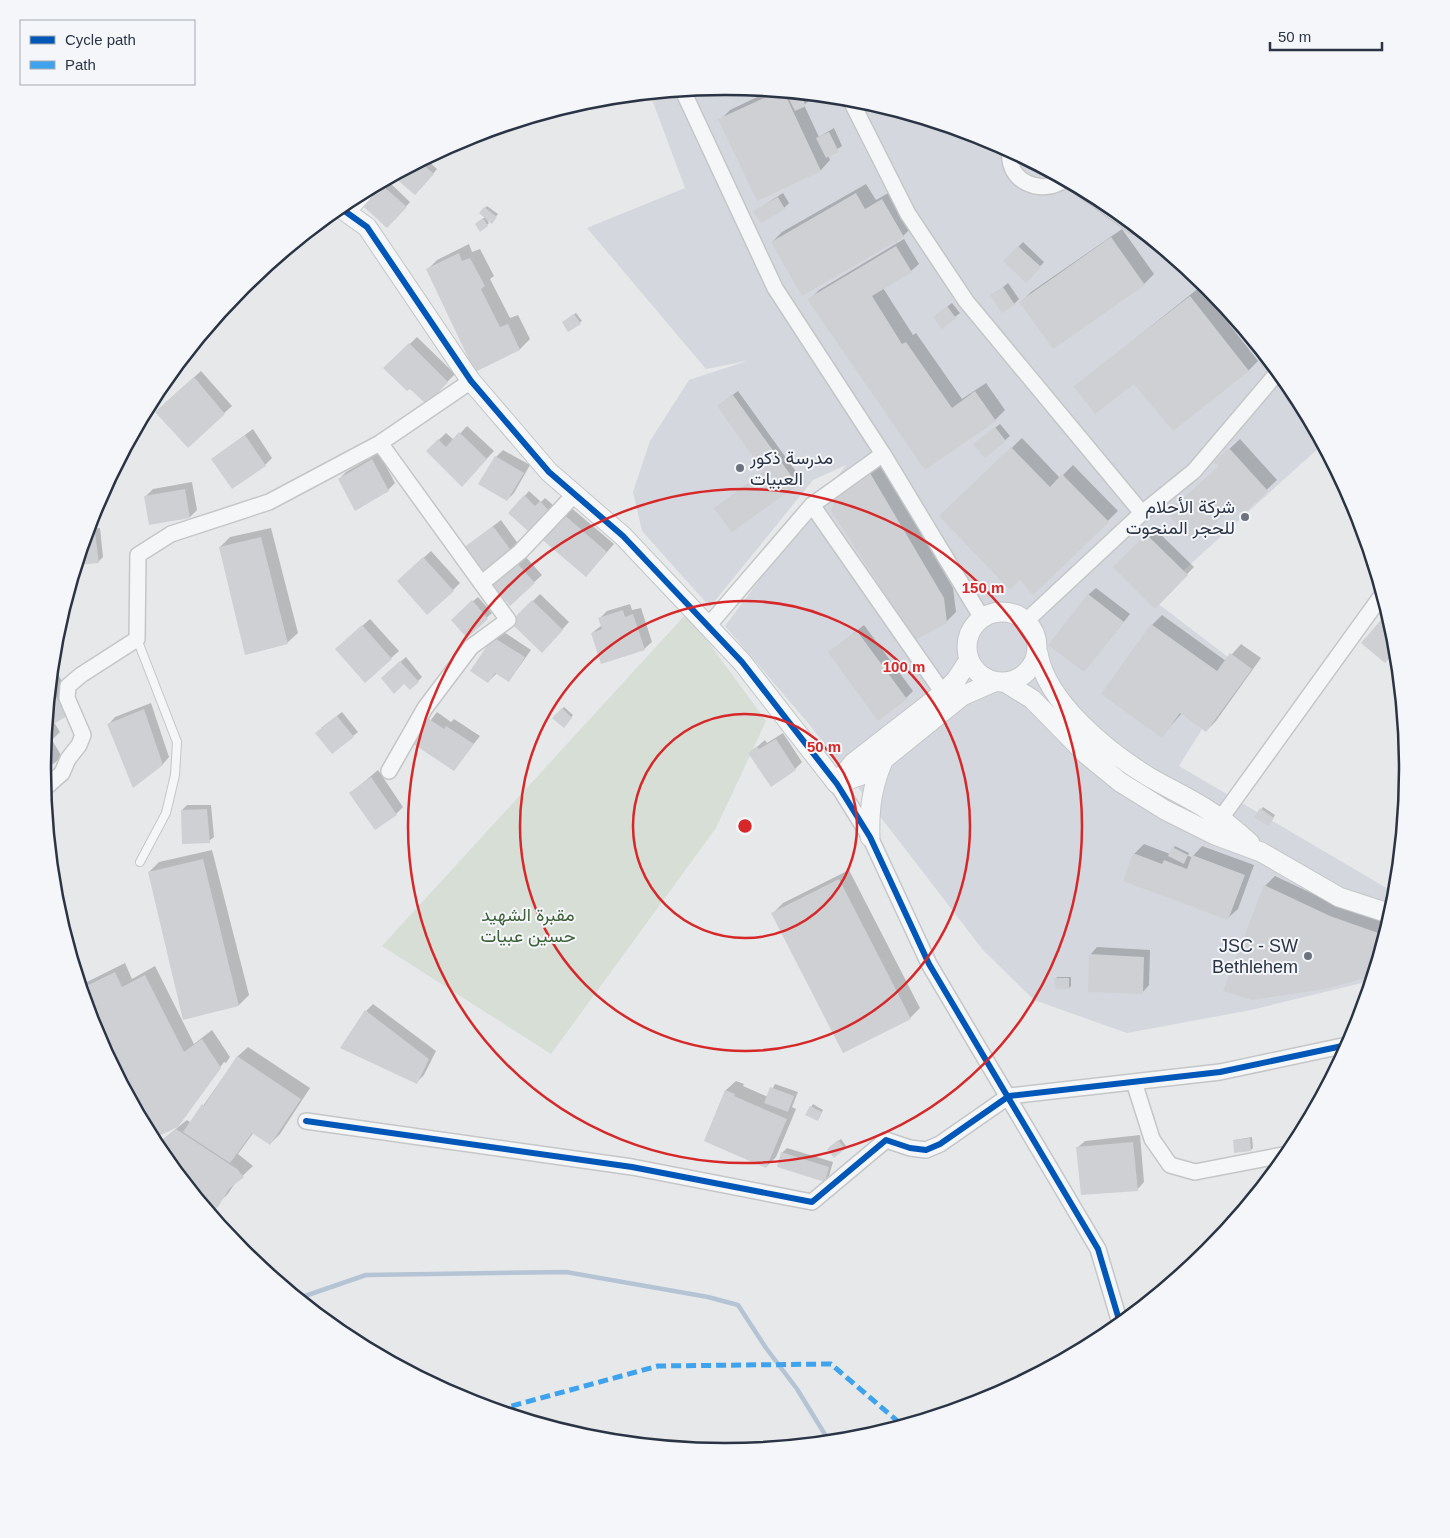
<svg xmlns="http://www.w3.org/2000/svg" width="1450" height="1538" viewBox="0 0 1450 1538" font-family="Arial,Vazirmatn,sans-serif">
  <rect width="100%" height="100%" fill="#e6e8ea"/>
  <!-- built -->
  <path fill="#d4d7dd" d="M725,87L858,100L986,139L1104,202L1208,287L1293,390L1322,445L1152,599L1241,667L1179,766L1395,893L1370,981L1251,1010L1127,1033L1034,1000L983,950L809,724L725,626L846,465L813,480L710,607L642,531L633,492L650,441L689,380L747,361L706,369L587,228L685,188L650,94Z"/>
  <!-- green -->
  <path fill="#d6ded6" d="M687,613L766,721L716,828L551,1054L382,946Z"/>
  <!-- shadow -->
  <path fill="#0003" d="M717,87L707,91L706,88Z
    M770,91L811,95L808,96L810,100L804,105L819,137L834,128L842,146L828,155L830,160L821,170L758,199L720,120L730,110Z
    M426,159L437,169L420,189L396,176Z
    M389,182L410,202L387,227L366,207Z
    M866,184L876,200L892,191L913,226L903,236L772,242L782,232Z
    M783,193L789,203L784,208L755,211Z
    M487,206L498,214L492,222L486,218L489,223L487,225L478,222L485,217L480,213Z
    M1122,229L1154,274L1144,284L1021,302L1031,292Z
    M904,239L919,264L911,271L883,288L913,335L916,333L962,399L986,383L1005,410L995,420L925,468L809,300L819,290Z
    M1023,242L1044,262L1026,281L1004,261Z
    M469,244L472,252L480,249L494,276L490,279L510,318L518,315L530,339L520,349L475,370L427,270L437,260Z
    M1008,283L1019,299L1014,304L992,296Z
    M1200,287L1258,361L1249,370L1173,429L1134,383L1076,386Z
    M952,303L960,313L942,327L939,313Z
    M576,313L582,321L569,330L563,322Z
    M417,337L455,374L427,403L385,368Z
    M201,371L232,406L188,446L164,404Z
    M738,391L802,480L797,484L715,508L765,471L718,406Z
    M1000,424L1010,436L985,457L979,440Z
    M467,426L494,451L469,478L427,451L446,433L454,440Z
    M253,429L272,458L265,465L212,459Z
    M1022,438L1060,478L1073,465L1118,511L1033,593L1020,578L941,516Z
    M1240,439L1277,480L1242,513L1234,504L1220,466L1226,452Z
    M503,450L530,465L514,493L507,500L480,484L496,457Z
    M379,453L395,483L388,490L339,479L346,472Z
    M881,464L953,588L956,612L946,622L837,495Z
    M192,482L197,510L190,517L146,496L153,489Z
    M529,491L541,502L545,498L553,505L529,530L510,513Z
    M569,506L614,544L593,568L541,537Z
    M501,520L519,545L512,552L465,548Z
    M100,528L103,557L98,562L77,564L88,529Z
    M271,528L298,633L288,642L246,654L220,547L230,537Z
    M1154,528L1194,567L1155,607L1114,567Z
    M431,551L460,583L453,590L406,574Z
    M523,554L542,575L510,604L498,575Z
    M1096,588L1130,614L1084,671L1088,595Z
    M540,594L569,622L549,644L512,622Z
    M478,597L492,613L467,636L457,615Z
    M630,604L632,610L641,608L652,642L644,649L592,633L602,625L600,618L607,611Z
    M1162,615L1226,661L1241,644L1261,658L1216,721L1206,731L1182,713L1162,736L1103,693L1152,625Z
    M370,619L399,651L365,681L344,642Z
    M864,625L913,691L906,698L830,652Z
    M501,630L531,650L509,681L497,673L488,682L472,671Z
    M406,657L422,677L418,681L404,683L387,673Z
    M55,669L76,706L54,722L60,732L52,740L62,757L43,772L52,671Z
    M151,703L169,757L162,765L108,725L115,717Z
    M564,707L573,715L564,726L554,718Z
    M342,712L358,732L353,736L321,728Z
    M437,712L451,722L454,719L480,736L454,769L414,742Z
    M783,733L802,762L795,769L750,753L765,740L767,743Z
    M378,770L403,807L396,814L351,793Z
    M187,805H211L214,837L209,841L182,810Z
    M1263,807L1275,815L1270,823L1256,816Z
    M1144,844L1170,854L1175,846L1189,853L1188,856L1192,857L1202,846L1254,865L1238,909L1228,918L1134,854Z
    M212,850L249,995L239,1005L184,1018L149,872L159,862Z
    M849,870L920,1008L910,1018L773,913L783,903Z
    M1275,876L1341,907L1388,923L1372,975L1225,990L1265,886Z
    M1097,947L1150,950L1149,985L1142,993L1090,955Z
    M125,963L132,979L155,966L194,1044L212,1030L230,1057L226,1063L224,1062L181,1119L94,1030L81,985Z
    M1057,977H1071V986L1069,988L1056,978Z
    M373,1004L436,1051L424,1075L417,1082L366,1011Z
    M248,1047L310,1088L280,1134L270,1144L254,1132L238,1154L253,1166L236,1182L227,1195L209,1211L156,1145L187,1120L191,1123L238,1056Z
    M736,1081L744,1084L743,1086L768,1097L775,1084L798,1092L792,1107L796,1109L776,1157L766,1167L705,1140L726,1090Z
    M813,1104L823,1110L818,1120L807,1114Z
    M1140,1135L1144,1182L1137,1190L1077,1148L1085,1141Z
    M1252,1137L1253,1148L1251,1150L1234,1140Z
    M841,1139L846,1146L834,1156L830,1147Z
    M787,1148L833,1162L829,1176L824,1180L782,1153Z"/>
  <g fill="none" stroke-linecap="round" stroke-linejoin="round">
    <!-- stream -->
    <path stroke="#b4c4d5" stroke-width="4.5" d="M299,1298L366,1275L566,1272L708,1297L738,1305L766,1348L797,1389L829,1441"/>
  </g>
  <!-- building -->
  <path fill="#ced0d3" d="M777,92H784L821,171L757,201L718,119Z
    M786,93L804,94L813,95L803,100L806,106L795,111Z
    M829,132L839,152L826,158L816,138Z
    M420,162L434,174L415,195L394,177Z
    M383,186L407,207L387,228L364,207Z
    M856,193L865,209L882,199L904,237L802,296L771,242Z
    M778,197L785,209L761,223L753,211Z
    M484,207L497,217L492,224L479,213Z
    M483,218L488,226L480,232L475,224Z
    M1111,237L1145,285L1053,349L1019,302Z
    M896,246L912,272L872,296L902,344L906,342L952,408L975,391L996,421L925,470L807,299Z
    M1018,246L1041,267L1026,283L1003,261Z
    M459,253L462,261L470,258L485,286L481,289L500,327L508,324L520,350L475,372L426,269Z
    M1003,287L1015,305L1002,313L990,295Z
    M1190,296L1249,371L1173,431L1134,384L1095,414L1074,386Z
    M947,306L956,318L942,329L933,317Z
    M574,314L581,324L568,332L562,322Z
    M409,343L448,382L427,405L410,389L407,391L383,368Z
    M194,377L225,414L188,448L155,412Z
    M733,395L798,485L732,532L714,508L764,472L717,406Z
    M995,427L1006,441L985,458L973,444Z
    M459,432L487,459L462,487L426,451L438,439L446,447Z
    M245,435L266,466L232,489L211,459Z
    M1011,447L1050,487L1062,474L1109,522L1033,595L1020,580L1010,590L939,516Z
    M1229,448L1268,491L1242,515L1234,506L1194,543L1166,513L1219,466L1214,462Z
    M495,456L524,473L507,501L478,484Z
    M372,459L389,491L355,511L338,479Z
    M870,473L944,598L947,623L915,640L831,511L836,495Z
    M185,489L190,518L149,525L144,496Z
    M524,495L535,506L540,501L549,511L529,532L508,513Z
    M561,512L607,552L586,577L539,537Z
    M493,526L513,553L484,574L463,548Z
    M95,532L99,563L77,565L87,533Z
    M1146,534L1188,575L1155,609L1113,567Z
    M261,537L288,644L245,655L219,547Z
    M423,557L454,591L427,615L397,581Z
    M515,561L535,583L510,606L490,582Z
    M1088,594L1124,622L1084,672L1048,645Z
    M472,600L488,619L467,638L451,620Z
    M532,600L563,630L542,653L510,622Z
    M623,610L625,617L633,614L645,650L601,664L591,633L602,629L598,618Z
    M1387,613L1394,636L1396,651L1385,663L1361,643Z
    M1151,624L1217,671L1230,653L1252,669L1206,732L1180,713L1162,738L1101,694Z
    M362,625L392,659L365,683L335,649Z
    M857,631L907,699L878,721L828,652Z
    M493,637L525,657L509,682L495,673L488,683L470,671Z
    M400,661L419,682L410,690L404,684L394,694L381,678Z
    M51,688L67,716L47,728Z
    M562,708L572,718L564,728L552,718Z
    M144,709L163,765L133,788L107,724Z
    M337,716L354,737L332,754L315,733Z
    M429,719L444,729L446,726L474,744L454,771L412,743Z
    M776,739L796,770L771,787L748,753L757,746L759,749Z
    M44,753L53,768L43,773V769Z
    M371,777L397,815L375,830L349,793Z
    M1260,808L1274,818L1268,826L1254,817Z
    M207,809L210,843L182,844L181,810Z
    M1172,847L1188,855L1184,864L1168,856Z
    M1133,853L1162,864L1164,860L1187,869L1192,855L1245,875L1228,920L1123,881Z
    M203,859L239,1006L183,1020L148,872Z
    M839,879L911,1019L843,1053L771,913Z
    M1264,885L1330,916L1384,935L1372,976L1325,989L1252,1000L1223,991Z
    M1089,954L1144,957L1143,994L1088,992Z
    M115,972L122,987L145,975L184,1052L202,1039L221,1068L178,1127L152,1139L94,1030L82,988Z
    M1054,978H1069V989H1056Z
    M365,1010L429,1059L417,1084L340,1048Z
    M237,1056L301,1099L270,1145L252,1133L230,1163L183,1132L202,1104L204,1106Z
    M770,1087L794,1096L788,1112L764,1103Z
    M725,1090L735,1094L734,1096L787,1119L766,1168L704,1141Z
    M810,1106L822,1112L818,1121L805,1115Z
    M176,1129L237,1169L244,1177L229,1189L218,1207L210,1212L156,1145Z
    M1250,1138L1251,1151L1234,1153L1233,1140Z
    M838,1140L845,1149L834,1158L827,1149Z
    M1133,1142L1138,1191L1081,1195L1076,1147Z
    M781,1152L829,1167L825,1182L777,1167Z"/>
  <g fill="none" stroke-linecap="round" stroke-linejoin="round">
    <defs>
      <path id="service" d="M351,214L378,184
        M137,639L177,742L175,775L166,813L140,862"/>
      <path id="minor" d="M683,91L775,288L883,454L982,618
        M850,99L908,214L966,301L1142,513
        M1010,151C1006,182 1042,196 1064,180
        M1085,191L1134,226
        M380,443L508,620L471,647L425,708L389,771
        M812,505L943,693
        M482,583L520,552L575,494
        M1026,621L1142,513L1194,471L1278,372
        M708,626L812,505L883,454
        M837,784L870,837L929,964L1098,1249L1120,1323
        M44,789L62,773L68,759L79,745L83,735L67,698L68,686L81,675L137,639L138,555L171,534L269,502L380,443L471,381
        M1221,818L1382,595
        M1134,1082L1152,1139L1170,1165L1195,1172L1288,1154
        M306,1121L632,1167L812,1202L886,1140L910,1148L926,1150L940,1144L1009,1096L1220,1072L1347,1045"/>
      <path id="tertiary" d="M339,207L367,227L471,381L549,472L623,536L742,662L837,784
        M967 647a35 35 0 1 1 70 0a35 35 0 1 1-70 0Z
        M1038,653C1046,702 1108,752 1149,777C1173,791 1199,802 1221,819C1231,826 1241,835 1250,843
        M1006,683L1032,699L1087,755L1120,782L1165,810L1215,835L1261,852L1339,897L1391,914
        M837,783L853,763L943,693L956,680L969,660
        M837,784L867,773L962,696L994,682
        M870,837C869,809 872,787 883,761"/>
    </defs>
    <!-- service casing -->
    <use href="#service" stroke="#c4c6c8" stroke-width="10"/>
    <!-- minor casing -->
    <use href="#minor" stroke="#c4c6c8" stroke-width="18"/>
    <!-- tertiary casing -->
    <use href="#tertiary" stroke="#c4c6c8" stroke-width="21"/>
    <!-- service -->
    <use href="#service" stroke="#f5f6f7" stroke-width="8"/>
    <!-- minor -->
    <use href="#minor" stroke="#f5f6f7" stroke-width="15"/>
    <!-- tertiary -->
    <use href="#tertiary" stroke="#f5f6f7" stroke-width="19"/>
    <!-- quiet -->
    <path stroke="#3ea3ec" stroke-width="5" stroke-dasharray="10 5" stroke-linecap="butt" d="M497,1410L658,1366L831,1364L902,1425"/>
    <defs>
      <path id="cycleway" d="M339,207L367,227L471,381L549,472L623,536L742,662L837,784L870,837L929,964L1098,1249L1120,1323
        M306,1121L632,1167L812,1202L886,1140L910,1148L926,1150L940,1144L1009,1096L1220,1072L1347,1045"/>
    </defs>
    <!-- cycleway casing -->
    <use href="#cycleway" stroke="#f4f6f9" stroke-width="9"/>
    <!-- cycleway -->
    <use href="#cycleway" stroke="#0057b8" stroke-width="6"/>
  </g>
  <!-- distance rings -->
  <g fill="none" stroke="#d62828" stroke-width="2.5">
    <circle cx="745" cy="826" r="112"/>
    <circle cx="745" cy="826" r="225"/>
    <circle cx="745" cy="826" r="337"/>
  </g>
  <!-- markers -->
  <g fill="#6c737f" stroke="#f4f6f9" stroke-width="2">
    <circle cx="740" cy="468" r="5"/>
    <circle cx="1245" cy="517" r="5"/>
    <circle cx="1308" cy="956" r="5"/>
  </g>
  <g text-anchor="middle" stroke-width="4" stroke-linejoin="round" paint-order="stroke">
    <!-- poi labels -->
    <g font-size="18" fill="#2b3445" stroke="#f4f6f9" text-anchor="end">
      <text x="750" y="464" text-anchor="start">مدرسة ذكور<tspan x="750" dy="21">العبيات</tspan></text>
      <text x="1235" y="513">شركة الأحلام<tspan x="1235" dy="21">للحجر المنحوت</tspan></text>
      <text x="1298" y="952">JSC - SW<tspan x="1298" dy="21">Bethlehem</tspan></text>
    </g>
    <!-- park labels -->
    <g font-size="18" fill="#3f6138" stroke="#f4f6f9">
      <text x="528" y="921">مقبرة الشهيد<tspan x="528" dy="21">حسين عبيات</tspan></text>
    </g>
  </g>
  <!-- crop -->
  <path d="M0 0H1450V1538H0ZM51 769a674 674 0 1 1 1348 0a674 674 0 1 1-1348 0Z" fill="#f4f6f9" fill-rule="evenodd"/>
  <path fill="none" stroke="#2b3445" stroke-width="2.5" d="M51 769a674 674 0 1 1 1348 0a674 674 0 1 1-1348 0Z"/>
  <circle cx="745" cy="826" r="8" fill="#d62828" stroke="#f4f6f9" stroke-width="2.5"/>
  <g font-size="15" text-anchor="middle" font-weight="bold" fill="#d62828" stroke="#f4f6f9" stroke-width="4" stroke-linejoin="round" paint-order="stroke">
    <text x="983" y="593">150 m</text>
    <text x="904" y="672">100 m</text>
    <text x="824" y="752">50 m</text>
  </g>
  <!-- legend -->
  <rect x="20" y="20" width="175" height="65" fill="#f4f6f9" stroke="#a4a8b1"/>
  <rect x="30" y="36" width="25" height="8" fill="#0057b8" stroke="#a4a8b1"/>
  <text x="65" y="45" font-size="15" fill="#2b3445">Cycle path</text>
  <rect x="30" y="61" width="25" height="8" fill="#3ea3ec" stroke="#a4a8b1"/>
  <text x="65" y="70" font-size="15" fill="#2b3445">Path</text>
  <!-- scale -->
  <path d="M1270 42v8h112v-8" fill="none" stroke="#2b3445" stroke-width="2.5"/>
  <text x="1278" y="42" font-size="15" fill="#2b3445" stroke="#f4f6f9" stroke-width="4" paint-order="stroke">50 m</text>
</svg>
